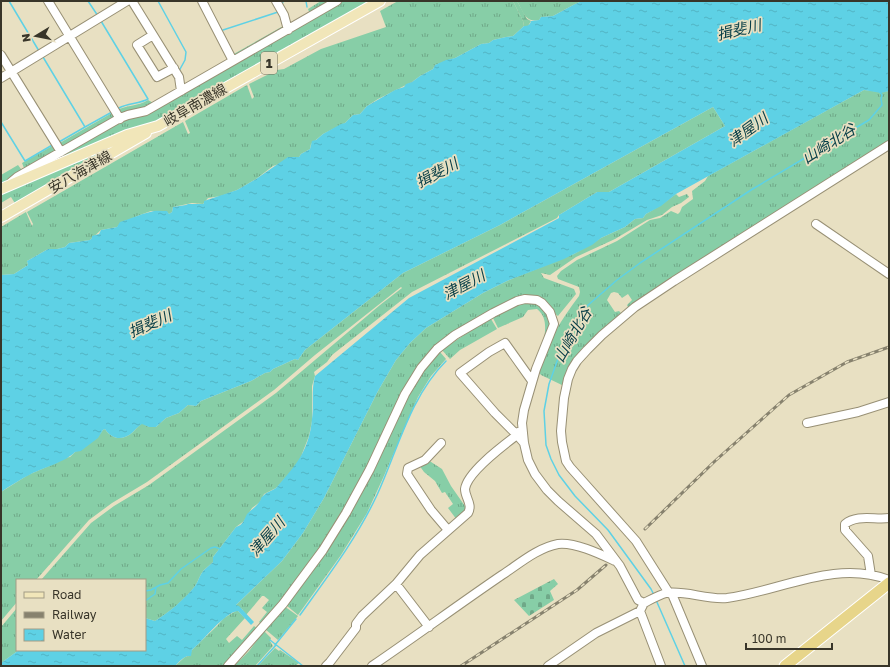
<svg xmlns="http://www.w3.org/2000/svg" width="890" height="667" viewBox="0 0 890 667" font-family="'Golos Text','Noto Sans JP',sans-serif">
  <defs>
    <pattern id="grass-tufts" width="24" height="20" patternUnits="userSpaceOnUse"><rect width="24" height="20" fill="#87cea7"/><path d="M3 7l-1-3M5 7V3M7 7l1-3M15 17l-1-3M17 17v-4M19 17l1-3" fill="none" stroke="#6fa888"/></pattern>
    <pattern id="wetland-marsh" width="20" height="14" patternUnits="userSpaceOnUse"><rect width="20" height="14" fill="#87cea7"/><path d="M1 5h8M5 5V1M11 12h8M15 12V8" fill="none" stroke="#6fa888"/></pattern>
    <pattern id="cemetery-stones" width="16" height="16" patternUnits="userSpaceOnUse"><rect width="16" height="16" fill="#87cea7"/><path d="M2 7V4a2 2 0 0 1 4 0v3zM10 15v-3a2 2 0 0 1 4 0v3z" fill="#6fa888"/></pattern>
    <pattern id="water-ripples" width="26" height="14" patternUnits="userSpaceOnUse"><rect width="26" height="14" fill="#5ed1e5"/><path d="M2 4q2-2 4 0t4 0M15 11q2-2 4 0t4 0" fill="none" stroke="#52b4c4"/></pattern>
  </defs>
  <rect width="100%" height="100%" fill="#e8e0c2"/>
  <!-- grass -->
  <path fill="url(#grass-tufts)" d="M321,1H331L310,14L308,9Z
    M344,1H371L160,122L132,128L112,139L23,176L128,117L147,113Z
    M398,1H513L523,21L524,26L513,36L506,37L493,40L489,43L481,44L455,58L435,65L433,69L420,76L412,82L378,99L367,106L360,114L353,115L345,123L323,134L311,144L310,149L301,154L299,157L273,166L256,179L237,190L221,196L208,198L203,204L192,203L173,207L172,212L169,214L166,211H151L137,216L128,221H124L117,227L101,230L90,240L69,243L65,247L57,249H48L27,261L28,265L14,274L1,275V227L26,212L32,226L33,224L27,212L183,122L188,134L190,133L185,121L247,85L252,99L254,97L249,84L277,70L284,69L321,49L386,27L380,11Z
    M517,1H582L575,4L553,16L541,17L539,20C525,23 523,11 517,1Z
    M285,25L284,30L236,57L232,55Z
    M864,90L881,92L889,91V142L629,309L627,305L632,300L628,294L622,298L618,293L614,292L611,293L607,300L615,312L619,311L622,314L600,333L564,386L541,375L538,371C548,342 560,321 579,296L580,292L579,287L558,279L557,276L561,271L577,260L617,241L650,220L660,218L671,211L678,214L680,212L682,207L693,199L692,191L705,181L708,176Z
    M148,100L155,104L120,115L117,110C127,105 139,106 148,100Z
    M713,107L725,126L609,192H597L559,215L557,218L412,292L332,355L327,362L314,372L315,376L312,386V421L309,436L300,459L293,470L276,488L264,494L260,502L252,508L244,521L236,527L213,557V562C210,565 207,567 204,570C200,574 198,582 195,586C185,600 169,612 155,621L145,618V580H41L91,523L114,506L149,485L276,393L380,305L402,288L401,287L315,355L274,390L147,482L112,503L89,520L36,580H17V602L1,621V492L28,475L56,463L64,458L70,457L75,452L97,438L103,430L105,429C112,440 123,441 133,432C136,429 138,426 142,423L149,427H156L166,418L179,413L188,405L196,406L201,401L251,381L265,373L270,372L273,369L295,359L298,360L305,350L403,273L500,225Z
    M112,113L116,119L64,149L58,144Z
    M135,136L16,205L11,197L1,203V195L21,184Z
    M54,145L57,149L56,153L24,168L22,163Z
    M18,165L21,169L20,173L4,182H1V175Z
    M676,194L679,197L687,194L689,197L681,203L672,207L662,215L647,220L615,239L576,257L550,275L541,273L544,278L574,289L576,294L558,316C554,313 554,311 552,308C546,298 536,295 525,296L430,353L368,467L322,548L262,625L259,622L267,612L262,608L269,600L264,596H262L246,615L242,609L235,606L282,561L303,533L324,498L378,391L396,360L410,343L426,328L483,293L507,281L574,254L601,238L625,227L635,219L643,218L646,214L661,205Z
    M520,303L538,304C554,319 551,322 544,342C545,329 548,318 537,309L528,310L523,317L498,328L493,318Z
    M491,319L497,329L460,350L450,359L442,350L470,331Z
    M440,352L446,359L431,376L418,397L383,478L367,513L341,555L298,615L286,605L307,579L327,551L349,515L408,396L426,367Z
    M428,460L442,469L451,486L467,509L457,520L448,508L453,504L445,492L442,493L435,481L424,472L419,465Z
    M284,606L298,616L278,640L265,629Z
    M17,608V650H19L1,663V627Z
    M236,611H238L245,618L226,639L229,643L237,636L242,640L254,626L258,629L225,666H175L185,657L189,656L192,650L217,626L224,618Z
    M264,631L271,638L270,641L273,646L255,666H234L249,651Z
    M275,648L279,651L280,650L299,663L295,666H258Z"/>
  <!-- wetland -->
  <path fill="url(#wetland-marsh)" d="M513,1H517L527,19L531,21L528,26H524L523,21Z"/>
  <!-- cemetery -->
  <path fill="url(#cemetery-stones)" d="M554,579L558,584L550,591L554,600L529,616L514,600Z"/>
  <!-- water -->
  <path fill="url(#water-ripples)" d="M582,1H889V91L881,93L864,90L676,194L661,206L646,214L643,218L635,219L625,227L601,238L592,245L564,259L507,281L483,293L426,328L410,343L396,360L378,391L324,498L303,533L282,561L236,605L239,606L254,622L251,625L238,611C225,612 203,641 192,650L191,656C184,655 179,662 175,666H1V663L19,650H145V618L155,621C169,612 184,600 195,586C198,582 200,574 204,570C207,567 210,565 213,562V557L236,527C243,525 244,520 247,514C251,510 257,506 260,501C263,496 259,500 263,496C266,492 272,491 276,488C296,465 309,451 312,419C314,404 311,391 315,376L409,298L559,218V215L597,192H609L725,126L713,107L500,225L403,273L305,350L298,360L295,359L273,369L270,372L265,373L251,381L201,401L196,406L188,405L179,413L166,418L156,427H149L142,424C138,426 136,429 133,432C123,441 112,440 105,429L103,430L98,438L86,447L81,451L75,452C67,461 43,468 31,474C21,479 10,486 1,492V275L14,274L28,265L27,261L48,249H57L65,247L69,243L90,240L92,238V236L99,234L101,230L117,227L120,222C130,219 140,214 150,212C155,210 161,211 167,211L169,214L172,212L173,207L186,205L188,204H203L204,203V201L237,190L256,179L288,157H299L301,154L310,149L312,141L316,140L323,134L341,124L345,123L353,115L360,114L367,106L395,90L404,87L406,84L412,82L420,76L433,69L435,65L446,60L455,58L481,44L489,43L493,40L506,37L513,36L524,26C528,26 530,25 531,21L539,20L541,17L553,16L575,4Z"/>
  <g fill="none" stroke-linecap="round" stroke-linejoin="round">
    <!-- stream -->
    <path stroke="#5ed1e5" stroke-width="1.5" d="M9,1L39,51
      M88,1L98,16
      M158,1L186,52L185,60L179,71
      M306,1L307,7
      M282,5L283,1
      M101,21L148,99C139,104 128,103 119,108
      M223,30L278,12
      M43,57L85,127L112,112
      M1,122L25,161L54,144
      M59,142L85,127
      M145,591L151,590L160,585L168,583L181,569L211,548L215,547L220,549
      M654,595L651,589L608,530L575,496L559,475L551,459L546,445L544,411L549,384L560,353L587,306L617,280L640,263L751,190L869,120L882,105L881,99L882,95L879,91
      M656,600L685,666
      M145,601L155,594L156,587
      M300,615C328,576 357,538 377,495C398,449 410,397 446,361
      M270,640L303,666
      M275,645L296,619
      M257,666L276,645"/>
    <defs>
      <path id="minor" d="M48,1L120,119
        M132,1L179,77L181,91
        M202,1L233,61
        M276,1L284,15L288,30
        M153,35L137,45L157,77L174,68
        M1,55L61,152
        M1,78L127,1
        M11,182L17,177L120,118L128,115L146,111L337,1
        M816,224L889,274
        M807,423L858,412L889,402
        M518,432L517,435L495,413L460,373L489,352L505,343L532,381
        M441,443L425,460L408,468L407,474L431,510L448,530
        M871,575L868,556L845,530V524C857,514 875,520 889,518
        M396,584L429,627
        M669,593L636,541L570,467L566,461L562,442L561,431L564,398L568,379L572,369L577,361L587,350L602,335L635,307L674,281L889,145
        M672,594L702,666
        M228,666L283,604L323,550L346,513L370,469L405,394L421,368L437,349L455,335L493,313L517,301L525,299L537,300L542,303L550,312L554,324L536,369L524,410L522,423L524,443L528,460L535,474L547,490L558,501L596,534L620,566L638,600L644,603
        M326,666L330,662L356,628V624L362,616L396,584L420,555L468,513C473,504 465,498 465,489C467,472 504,445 517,435L524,443
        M372,666C416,636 458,605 502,575C519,564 537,548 558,544C575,542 600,554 615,561
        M548,666L596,633L640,611
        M661,666L640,611L644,603C650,600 659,595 666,593C685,590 707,600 727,598C780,591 836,559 889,580"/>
      <path id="major" d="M1,189L127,135L158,126L380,1
        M1,217L146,133"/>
      <path id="highway" d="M785,666L889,583"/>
    </defs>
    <!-- minor casing -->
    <use href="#minor" stroke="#989075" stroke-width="10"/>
    <!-- major casing -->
    <use href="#major" stroke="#fff" stroke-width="12"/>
    <!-- highway casing -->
    <use href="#highway" stroke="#fff" stroke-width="13"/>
    <!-- minor -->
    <use href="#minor" stroke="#fff" stroke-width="8"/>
    <!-- major -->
    <use href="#major" stroke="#f1e6b9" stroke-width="10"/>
    <!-- highway -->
    <use href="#highway" stroke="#e7d58a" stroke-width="11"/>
    <defs>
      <path id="rail" d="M645,529L715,461L789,395L847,362L889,347
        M461,666L577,590L606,565"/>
    </defs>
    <!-- rail casing -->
    <use href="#rail" stroke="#87826e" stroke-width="3"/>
    <!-- rail -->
    <use href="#rail" stroke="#e8e0c2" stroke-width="1.5" stroke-dasharray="4.5" stroke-linecap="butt"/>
  </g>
  <g text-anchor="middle" stroke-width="3.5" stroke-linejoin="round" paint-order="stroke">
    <!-- shield labels -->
    <rect fill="#e8e0c2" stroke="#6d6857" stroke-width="1" x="261" y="52" width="16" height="22" rx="3"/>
    <g font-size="13" font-weight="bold" fill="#383529">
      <text x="269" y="68">1</text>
    </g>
    <!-- street labels -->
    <g font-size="14" fill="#383529" stroke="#e8e0c2">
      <text transform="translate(195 105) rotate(-30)" y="5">岐阜南濃線</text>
      <text transform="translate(80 172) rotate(-30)" y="5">安八海津線</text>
    </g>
    <!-- water labels -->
    <g font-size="15" font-style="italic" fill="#073e47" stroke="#e8e0c2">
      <text transform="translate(739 30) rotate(-13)" y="5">揖斐川</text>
      <text transform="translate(748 130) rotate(-36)" y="5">津屋川</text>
      <text transform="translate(829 144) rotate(-32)" y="5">山崎北谷</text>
      <text transform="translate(437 173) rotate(-28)" y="5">揖斐川</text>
      <text transform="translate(464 285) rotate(-28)" y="5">津屋川</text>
      <text transform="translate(150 324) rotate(-24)" y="5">揖斐川</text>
      <text transform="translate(573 335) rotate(-60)" y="5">山崎北谷</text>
      <text transform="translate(267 537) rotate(-49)" y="5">津屋川</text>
    </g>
  </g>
  <!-- border -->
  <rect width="890" height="667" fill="none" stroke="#383529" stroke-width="4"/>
  <!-- legend -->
  <rect x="16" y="579" width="130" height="72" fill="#e8e0c2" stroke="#a29c85"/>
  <rect x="24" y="592" width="20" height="6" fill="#f1e6b9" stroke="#a29c85"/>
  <text x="52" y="599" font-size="12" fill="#383529">Road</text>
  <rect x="24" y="612" width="20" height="6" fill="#87826e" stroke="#a29c85"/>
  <text x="52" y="619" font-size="12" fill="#383529">Railway</text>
  <rect x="24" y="629" width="20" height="12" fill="url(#water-ripples)" stroke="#a29c85"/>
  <text x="52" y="639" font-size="12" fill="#383529">Water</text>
  <!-- north arrow -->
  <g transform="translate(36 36) rotate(260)" stroke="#e8e0c2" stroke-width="3" paint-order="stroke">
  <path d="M0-3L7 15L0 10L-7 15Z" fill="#383529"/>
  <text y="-6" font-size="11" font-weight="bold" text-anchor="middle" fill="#383529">N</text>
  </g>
  <!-- scale -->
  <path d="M746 643v6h86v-6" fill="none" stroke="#383529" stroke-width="2"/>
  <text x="752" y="643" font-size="12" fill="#383529" stroke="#e8e0c2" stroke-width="3" paint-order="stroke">100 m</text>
</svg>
